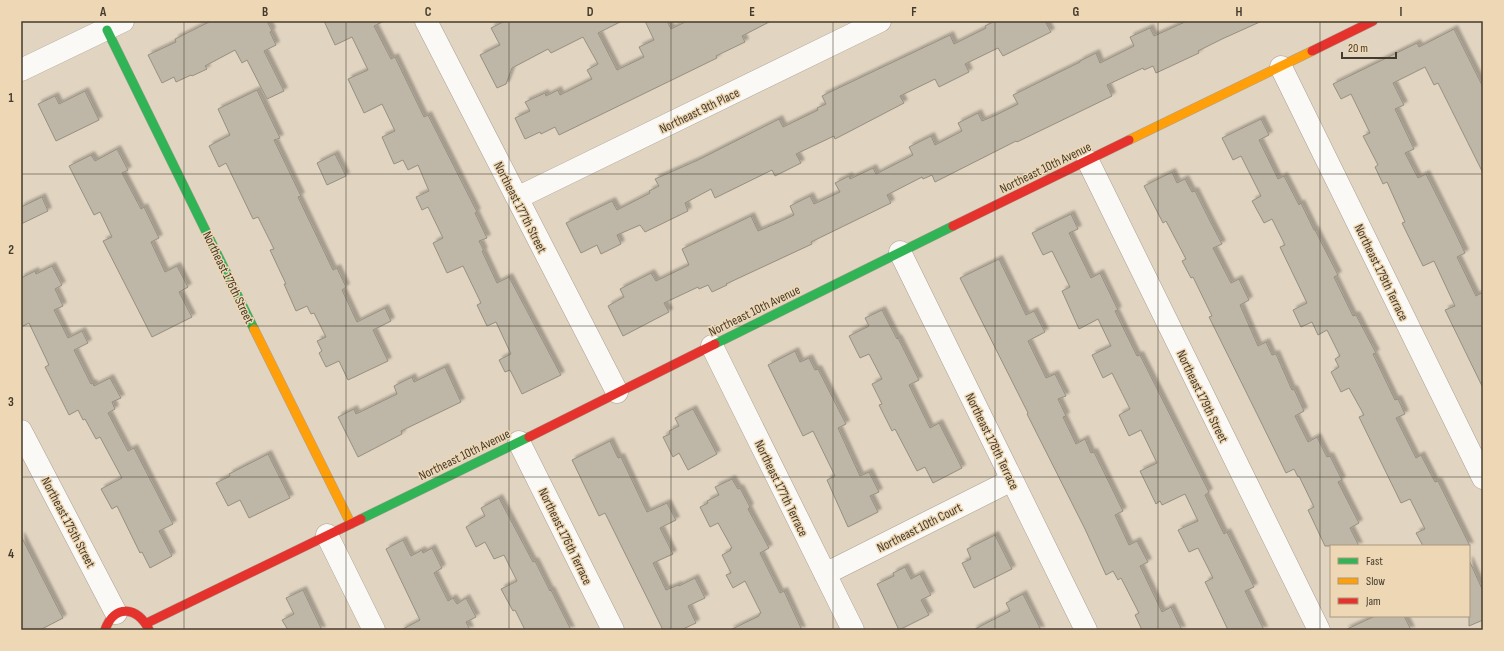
<svg xmlns="http://www.w3.org/2000/svg" width="1504" height="651" viewBox="0 0 1504 651" font-family="'Sofia Sans Condensed',sans-serif">
  <defs>
    <filter id="shadow"><feDropShadow dx="3.5" dy="-3.5" stdDeviation="1" flood-color="#0004"/></filter>
  </defs>
  <rect width="100%" height="100%" fill="#e1d4c1"/>
  <!-- building -->
  <path fill="#beb6a7" stroke="#979081" filter="url(#shadow)" d="M211,21H267L272,31L270,32L276,45L264,51L284,91L267,99L247,60L242,63L235,50L205,66L207,69L192,76L191,75L176,82L174,77L162,83L148,55L176,42L175,39Z
    M324,21H384L374,26L391,59L395,57L424,117L428,115L477,212L475,213L487,238L479,241L484,251H482L497,283L509,277L561,375L522,394L510,370L505,372L499,360L511,354L496,322L487,326L477,305L481,303L463,266L447,273L433,243L443,238L428,207L422,210L416,197L429,191L418,165L408,170L403,160L394,164L382,137L395,131L382,104L364,113L348,79L368,70L352,37L335,45Z
    M505,21H622L598,33L617,70L644,57L639,47L654,40L645,21H667L671,29L687,21H771L742,36L745,42L716,56L717,58L559,135L555,127L541,134L540,132L525,139L515,118L530,111L525,102L545,93L546,96L558,90L560,95L592,79L587,70L598,64L583,37L551,53L548,49L512,68L506,84L497,88L480,55L500,45L491,28Z
    M995,21H1045L1051,32L1003,56L998,48L965,64L969,72L939,87L935,79L900,96L904,103L835,139L834,136L796,154L801,163L775,176L772,170L715,198L711,189L685,203L688,211L645,232L640,225L617,235L621,244L601,254L597,245L581,253L566,223L612,201L617,210L650,193L649,191L659,186L655,179L698,160L779,119L783,127L818,110L817,108L826,104L822,96L830,92L950,35L954,44L986,28L985,26Z
    M1187,21H1262L1222,39L1198,51L1199,53L1156,73L1153,66L1144,70L1143,68L1107,85L1112,96L1017,142L1016,141L935,182L932,175L923,179L922,177L887,195L891,203L811,242L812,244L726,284L727,285L712,292L708,285L699,289L698,287L664,303L669,312L623,336L608,306L624,297L620,289L651,273L656,281L689,265L682,249L751,216L758,231L779,222L794,215L790,206L810,196L814,204L840,192L835,183L849,176L850,179L873,168L876,174L913,155L909,147L931,136L935,145L962,131L958,123L978,113L982,121L996,115L1018,104L1013,95L1080,62V61L1096,53L1100,63L1134,46L1130,37L1150,28L1154,36Z
    M1454,29L1483,87V173L1438,83L1434,85L1425,67L1393,83L1404,105L1395,109L1414,149L1405,153L1418,178L1426,174L1455,232L1465,253L1457,257L1476,296L1483,292V388L1445,310L1455,306L1434,261L1423,266L1402,223L1405,222L1387,182L1383,184L1375,167L1378,165L1363,136L1370,133L1351,94L1341,99L1333,84L1417,43L1419,47Z
    M257,90L280,138L274,140L301,196L298,197L333,270L337,268L346,287L342,290L357,322L385,308L391,321L373,330L388,361L348,380L339,361L326,367L319,353L322,351L317,341L326,337L314,313L311,314L307,306L296,311L284,284H286L270,250L274,249L258,217L253,219L226,163L219,167L209,146L230,135L218,109Z
    M85,91L99,120L56,141L38,104L55,96L59,104Z
    M1261,119L1269,135L1259,140L1278,179L1284,176L1299,205L1301,203L1314,230H1315L1338,275L1334,277L1353,316L1356,315L1376,353L1373,354L1395,400L1398,399L1405,414L1396,418L1416,458L1421,455L1435,482L1438,481L1470,546H1423L1416,533L1425,529L1410,499L1401,503L1359,417L1364,415L1349,388L1341,392L1331,372L1339,367L1335,359L1340,356L1327,330L1318,335L1312,322L1301,327L1293,310L1307,303L1280,247L1285,245L1272,219L1264,223L1252,201L1261,196L1241,156L1233,160L1222,138Z
    M117,149L128,170L122,173L141,209L144,207L159,238L151,242L165,272L177,266L188,287L179,292L192,317L152,337L103,241L112,237L100,212L94,215L69,166L91,155L95,161Z
    M335,154L346,176L327,185L317,163Z
    M1172,172L1177,183L1185,179L1192,192L1195,191L1210,221L1222,244L1213,248L1231,283L1239,279L1249,300L1240,305L1258,346L1266,342L1272,355L1276,354L1292,390L1294,389L1304,411L1295,416L1308,442L1317,437L1327,457L1330,456L1342,480L1338,482L1359,523L1350,528L1359,546H1325L1308,510L1314,507L1299,476L1298,477L1294,469L1286,473L1258,416L1209,317L1212,316L1193,277L1191,278L1182,261L1186,259L1166,221L1163,223L1144,186Z
    M42,197L48,211L21,224V207Z
    M1071,214L1078,229L1069,233L1091,278L1100,273L1118,310L1115,311L1137,356L1140,355L1209,492L1205,495L1224,534L1227,532L1254,587L1245,591L1264,630H1228L1205,582L1213,578L1198,548L1189,552L1178,530L1198,521L1185,494L1162,505L1160,501L1156,504L1140,471L1157,463L1141,430L1129,436L1119,415L1130,409L1112,373L1103,378L1092,355L1111,346L1098,319L1079,329L1062,291L1070,287L1052,251L1043,255L1032,233Z
    M999,259L1026,315L1034,311L1045,332L1028,341L1046,378L1055,374L1066,396L1058,399L1066,416L1063,417L1076,444L1085,439L1091,453L1094,452L1123,511L1115,515L1129,545L1137,541L1148,562L1140,566L1162,612L1171,607L1182,630H1142L1135,615L1139,613L1121,578L1118,580L1113,571L1106,575L1085,529L1027,414L1028,413L960,278Z
    M52,266L62,285L55,289L63,306L54,310L68,338L82,331L88,343L74,350L91,384L93,383L94,386L110,378L121,398L112,402L115,409L108,413L128,451L134,448L173,524L159,531L172,556L150,568L142,552L140,553L117,506L112,509L101,489L122,478L100,437L96,439L85,419L83,420L78,410L69,415L45,367L49,365L29,323L21,327V278L35,271L36,274Z
    M882,310L897,339L898,338L919,380L909,385L930,428L939,423L962,468L933,483L925,467L917,471L895,429L892,431L879,405L882,404L872,384L882,379L869,354L860,358L849,336L869,326L865,318Z
    M795,351L800,362L809,358L815,370L818,369L846,424L838,428L860,476L869,472L879,492L870,496L878,512L848,527L827,480L835,476L813,431L803,436L768,365Z
    M445,367L461,402L401,431L402,434L358,457L338,417L354,409L356,414L397,394L394,386L412,377L414,382Z
    M693,409L717,454L688,470L679,453L673,457L663,437L670,434L669,431L679,426L675,418Z
    M610,441L618,458L621,457L647,512L667,503L676,520L660,528L673,554L653,563L666,590L678,585L679,586L695,578L705,598L688,606L696,623L681,630H663L605,513L599,516L572,460Z
    M268,454L290,498L249,518L240,500L228,506L216,483L230,476L229,474Z
    M732,479L738,489L740,488L750,507L748,509L769,548L760,553L780,593L784,591L802,630H730L759,616V614L761,613L745,581L733,588L726,575L731,573L722,555L731,550L730,549L732,548L718,523L710,527L700,507L708,503L707,501L719,495L715,487Z
    M499,498L533,562L535,561L550,591L551,590L571,630H525L515,610L513,611L501,589L517,581L504,555L494,559L485,542L476,547L466,527L485,516L481,508Z
    M995,535L1012,569L974,588L962,563L971,559L967,549Z
    M21,536L63,618L40,630H21Z
    M403,540L411,556L422,550L423,553L432,548L442,568L434,573L448,601L453,598L457,604L466,598L476,617L466,622L470,630H401L420,620L386,549Z
    M1469,560L1483,591V620L1469,626Z
    M905,567L911,579L920,574L931,595L921,600L929,615L899,630L877,584L894,576L893,573Z
    M303,590L322,630H288L282,620L294,614L286,598Z
    M1023,594L1041,630H973L1010,611L1006,603Z
    M1375,616H1404L1411,630H1345Z"/>
  <g fill="none" stroke-linecap="round" stroke-linejoin="round">
    <defs>
      <path id="street" d="M426,21L617,392
        M1281,67L1483,478
        M21,70L123,21
        M1088,161L1319,630
        M517,198L880,21
        M900,252L1086,630
        M712,346L853,630
        M21,431L116,613
        M519,442L613,630
        M327,535L374,630
        M825,574L1012,480"/>
      <path id="fast" d="M107,30L254,329
        M715,344L953,226
        M361,519L529,437"/>
      <path id="slow" d="M1129,140L1312,51
        M254,329L351,524"/>
      <path id="jam" d="M1312,51L1373,21
        M953,226L1129,140
        M529,437L715,344
        M147,623L361,519
        M105,630C114,604 138,606 149,630"/>
    </defs>
    <!-- street casing -->
    <use href="#street" stroke="#aba092" stroke-width="23"/>
    <!-- fast casing -->
    <use href="#fast" stroke="#aba092" stroke-width="10"/>
    <!-- slow casing -->
    <use href="#slow" stroke="#aba092" stroke-width="10"/>
    <!-- jam casing -->
    <use href="#jam" stroke="#aba092" stroke-width="10"/>
    <!-- street -->
    <use href="#street" stroke="#faf9f6" stroke-width="22"/>
    <!-- fast -->
    <use href="#fast" stroke="#30b455" stroke-width="9"/>
    <!-- slow -->
    <use href="#slow" stroke="#ff9f0a" stroke-width="9"/>
    <!-- jam -->
    <use href="#jam" stroke="#e5322d" stroke-width="9"/>
  </g>
  <!-- grid -->
  <path fill="none" stroke="#443b2d" stroke-width="1" stroke-opacity="0.55" d="M184,21V630M346,21V630M509,21V630M671,21V630M833,21V630M995,21V630M1158,21V630M1320,21V630M21,174H1483M21,326H1483M21,477H1483"/>
  <g text-anchor="middle" stroke-width="3" stroke-linejoin="round" paint-order="stroke">
    <!-- street labels -->
    <g font-size="13" fill="#443b2d" stroke="#eed7b4">
      <text transform="translate(699 110) rotate(-26)" y="5">Northeast 9th Place</text>
      <text transform="translate(1045 167) rotate(-26)" y="5">Northeast 10th Avenue</text>
      <text transform="translate(521 207) rotate(63)" y="5">Northeast 177th Street</text>
      <text transform="translate(1382 272) rotate(64)" y="5">Northeast 179th Terrace</text>
      <text transform="translate(229 277) rotate(64)" y="5">Northeast 176th Street</text>
      <text transform="translate(754 310) rotate(-26)" y="5">Northeast 10th Avenue</text>
      <text transform="translate(1203 396) rotate(64)" y="5">Northeast 179th Street</text>
      <text transform="translate(993 441) rotate(64)" y="5">Northeast 178th Terrace</text>
      <text transform="translate(464 454) rotate(-26)" y="5">Northeast 10th Avenue</text>
      <text transform="translate(782 488) rotate(64)" y="5">Northeast 177th Terrace</text>
      <text transform="translate(69 522) rotate(62)" y="5">Northeast 175th Street</text>
      <text transform="translate(919 527) rotate(-27)" y="5">Northeast 10th Court</text>
      <text transform="translate(566 536) rotate(64)" y="5">Northeast 176th Terrace</text>
    </g>
  </g>
  <!-- border -->
  <rect width="1504" height="651" fill="none" stroke="#eed7b4" stroke-width="44"/>
  <!-- legend -->
  <rect x="1330" y="545" width="140" height="72" fill="#eed7b4" stroke="#aa997e"/>
  <rect x="1338" y="558" width="20" height="6" fill="#30b455" stroke="#aa997e"/>
  <text x="1366" y="565" font-size="12" fill="#443b2d">Fast</text>
  <rect x="1338" y="578" width="20" height="6" fill="#ff9f0a" stroke="#aa997e"/>
  <text x="1366" y="585" font-size="12" fill="#443b2d">Slow</text>
  <rect x="1338" y="598" width="20" height="6" fill="#e5322d" stroke="#aa997e"/>
  <text x="1366" y="605" font-size="12" fill="#443b2d">Jam</text>
  <!-- scale -->
  <path d="M1342 52v6h54v-6" fill="none" stroke="#443b2d" stroke-width="2"/>
  <text x="1348" y="52" font-size="12" fill="#443b2d" stroke="#eed7b4" stroke-width="3" paint-order="stroke">20 m</text>
  <rect x="22" y="22" width="1460" height="607" fill="none" stroke="#443b2d" stroke-width="1.5"/>
  <g font-size="13" text-anchor="middle" font-weight="bold" fill="#443b2d">
    <text x="103" y="16">A</text>
    <text x="265" y="16">B</text>
    <text x="428" y="16">C</text>
    <text x="590" y="16">D</text>
    <text x="752" y="16">E</text>
    <text x="914" y="16">F</text>
    <text x="1076" y="16">G</text>
    <text x="1239" y="16">H</text>
    <text x="1401" y="16">I</text>
    <text x="11" y="102">1</text>
    <text x="11" y="254">2</text>
    <text x="11" y="406">3</text>
    <text x="11" y="558">4</text>
  </g>
</svg>
